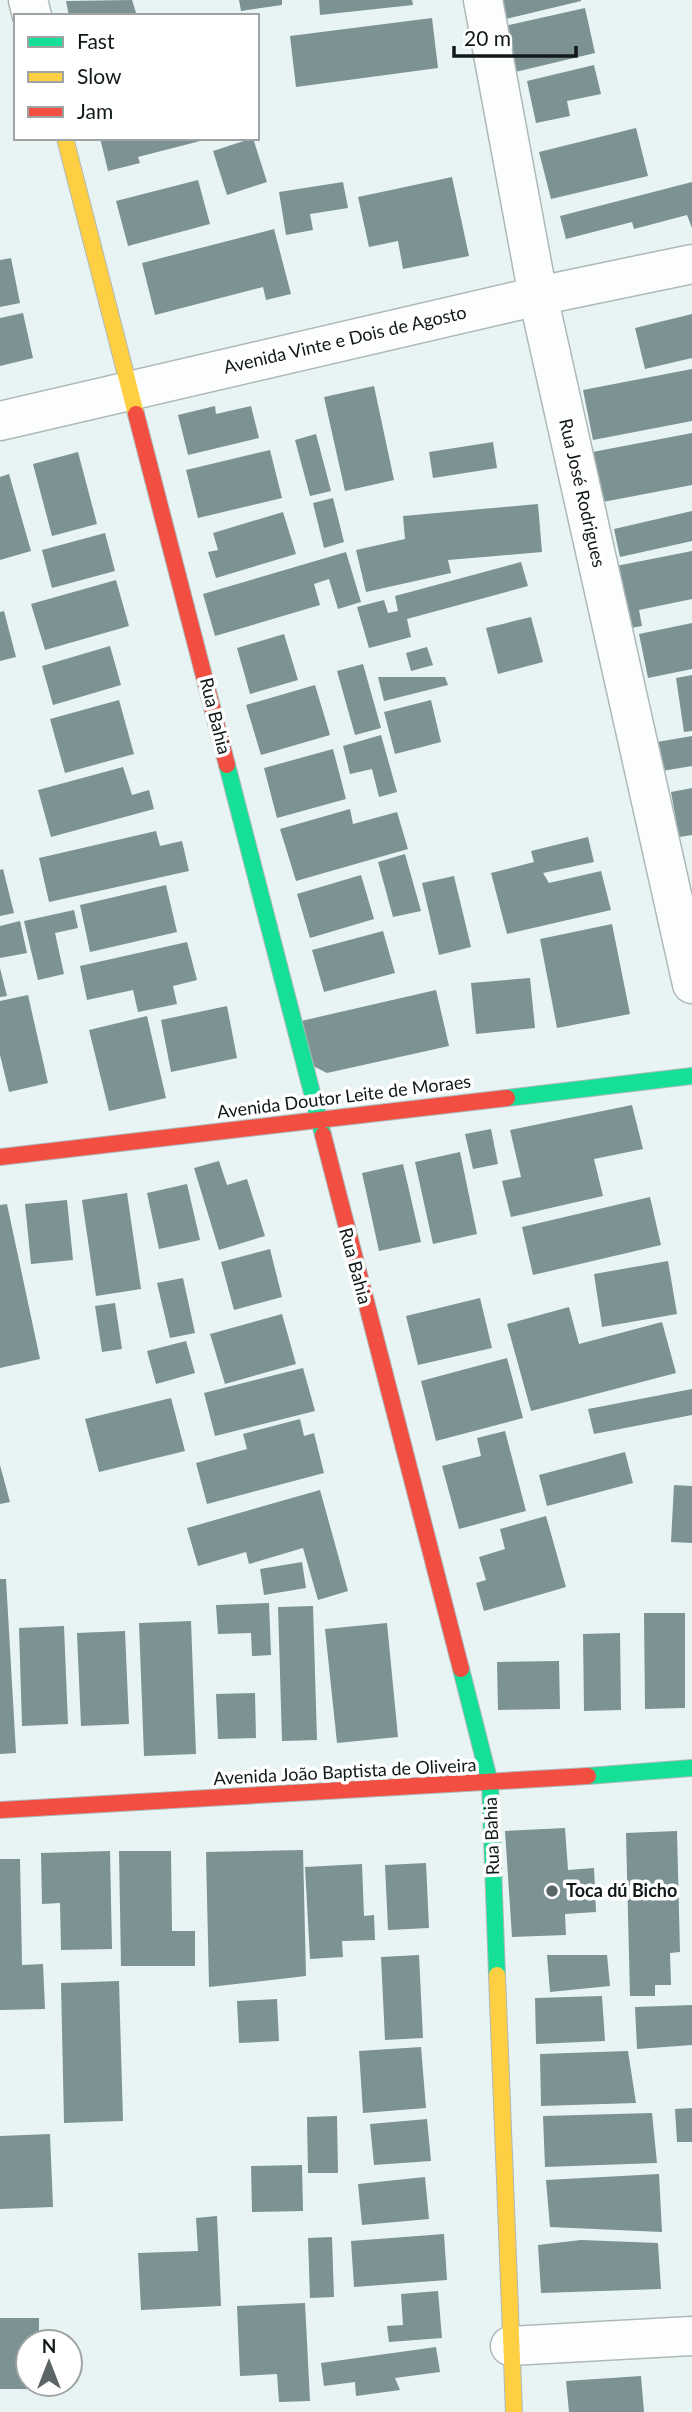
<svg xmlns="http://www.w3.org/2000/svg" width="692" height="2412" viewBox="0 0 692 2412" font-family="Lato,sans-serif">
<rect width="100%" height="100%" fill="#e8f4f4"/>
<path fill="#7c9293" d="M132,0L137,16H69L66,1Z
M239,0H282V5L241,11Z
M319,0H412L413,5L320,15Z
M487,0H581V1L493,22Z
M585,8L595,53L503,75L491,29Z
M432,18L438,68L296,87L290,36Z
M594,65L601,94L567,101L570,116L536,123L527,81Z
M636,128L648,176L551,199L539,152Z
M100,138H208V139L138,157L140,163L108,171Z
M253,138L267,182L227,195L213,151Z
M452,177L469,256L403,269L398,241L369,247L358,197Z
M198,180L210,224L128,246L116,201Z
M343,182L348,208L310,214L313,230L286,235L279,192Z
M692,182V228L687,215L634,229L632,222L566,239L560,216Z
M274,229L291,294L266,300L263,287L155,315L142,263Z
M11,258L20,303L0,307V260Z
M23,313L33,358L0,366V318Z
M692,314V358L645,369L635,328Z
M692,369V421L593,440L583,390Z
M374,386L394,480L345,491L324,397Z
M215,406L216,414L251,406L259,438L188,455L178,415Z
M692,433V485L587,505L577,455Z
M316,434L331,491L310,496L295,440Z
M493,442L497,468L433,478L429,452Z
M270,450L282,498L198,518L186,470Z
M78,452L97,524L52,536L33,464Z
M9,474L31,551L0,560V477Z
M333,498L344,542L324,548L313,503Z
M538,504L542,552L448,560L451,573L366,592L356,550L405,539L403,516Z
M692,511V541L620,557L614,529Z
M283,512L296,554L216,578L208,552L218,550L213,533Z
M105,533L115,571L52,588L42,550Z
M692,551V599L639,610L642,626L614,631L601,569Z
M346,552L361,602L338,609L329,579L314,584L320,605L215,636L203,594Z
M521,562L528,586L407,619L411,637L369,648L357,607L384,600L388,613L398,611L395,596Z
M116,580L129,626L45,650L31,604Z
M4,611L16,657L0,661V612Z
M531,617L543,662L498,674L486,628Z
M692,623V669L648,678L639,634Z
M284,634L298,680L250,694L237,648Z
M110,646L121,685L53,705L42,666Z
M427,647L433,665L411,671L406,653Z
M363,664L381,728L355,735L337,671Z
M692,675V731L684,732L676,678Z
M378,677H445L448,685L384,701Z
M315,685L330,735L261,755L246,705Z
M119,700L134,754L65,773L50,719Z
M431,700L441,742L395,754L384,712Z
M381,735L397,792L379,797L372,769L350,774L343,746Z
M692,736V766L662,771L657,742Z
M333,749L346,799L277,818L264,768Z
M123,767L132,795L149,790L154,809L51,837L38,790Z
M692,788V835L679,837L671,792Z
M350,809L353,824L397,812L408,849L296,881L280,829Z
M156,831L160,846L182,841L189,871L49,902L39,858Z
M588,837L594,862L543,873L549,883L601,871L611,910L507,934L491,873L534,862L531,851Z
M405,854L421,911L393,917L378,862Z
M3,869L14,913L0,916V870Z
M361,875L374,919L310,938L297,894Z
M454,876L471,947L439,955L422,883Z
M166,885L177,932L90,952L80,905Z
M74,910L78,928L55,933L64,974L38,980L24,921Z
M20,921L27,953L0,958V926Z
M612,924L630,1014L557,1028L540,939Z
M383,931L395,973L324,992L312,950Z
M187,942L197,980L173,986L177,1004L138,1012L133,990L87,1000L80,966Z
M0,968L7,996L0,997Z
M530,978L535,1028L476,1034L471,983Z
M436,990L449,1046L327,1073L311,1065L301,1021Z
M28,995L48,1083L9,1092L0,1055V1001Z
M227,1006L237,1058L171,1072L161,1020Z
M147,1016L166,1098L109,1111L89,1030Z
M632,1105L643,1149L594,1159L603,1196L511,1217L502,1181L521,1177L510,1130Z
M491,1129L498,1164L473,1169L465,1134Z
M460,1152L477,1234L433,1244L415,1162Z
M219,1161L227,1185L247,1179L265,1236L219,1250L194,1168Z
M403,1164L421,1242L379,1251L362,1173Z
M187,1184L200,1240L159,1249L147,1193Z
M127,1193L141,1289L96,1296L82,1200Z
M650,1197L661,1245L533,1275L522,1227Z
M67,1200L73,1260L31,1264L25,1204Z
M7,1204L40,1359L0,1368V1205Z
M270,1249L282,1297L234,1310L221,1262Z
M668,1261L677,1314L602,1327L594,1274Z
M183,1278L195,1333L170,1338L157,1283Z
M480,1298L492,1348L418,1365L406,1316Z
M115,1303L122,1349L102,1352L95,1306Z
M569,1307L579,1344L662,1322L676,1373L531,1411L507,1324Z
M282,1314L296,1364L225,1384L210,1334Z
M186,1341L195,1373L156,1384L147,1351Z
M507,1358L523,1418L436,1441L421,1381Z
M303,1368L315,1411L215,1436L204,1393Z
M692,1389V1415L594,1434L588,1409Z
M171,1398L185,1451L99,1472L85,1419Z
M300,1419L304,1436L314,1433L324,1473L207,1504L196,1463L247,1449L243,1434Z
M505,1431L526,1511L459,1529L442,1466L481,1456L477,1438Z
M625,1452L633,1483L547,1506L539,1475Z
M0,1465L10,1502L0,1504Z
M674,1485L692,1486V1543L671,1542Z
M320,1490L348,1591L318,1600L303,1548L249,1564L246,1552L198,1566L187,1528Z
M546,1516L566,1587L484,1611L476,1583L486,1580L479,1557L505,1549L500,1529Z
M302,1562L306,1588L264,1595L260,1569Z
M0,1579H6L16,1753L0,1754Z
M269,1603L271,1655L252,1656L251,1633L218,1634L216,1605Z
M313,1606L317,1740L282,1741L278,1607Z
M644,1613H685V1708L645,1709Z
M191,1621L196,1754L144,1756L139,1623Z
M387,1623L398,1737L337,1743L325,1629Z
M64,1626L68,1724L22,1726L19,1628Z
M125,1631L129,1724L81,1726L77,1633Z
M620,1633L621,1710L584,1711L583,1634Z
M559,1661L560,1709L498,1710L497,1662Z
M255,1693L256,1738L218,1739L216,1694Z
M565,1828L568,1870L594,1868L596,1912L565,1914L566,1935L512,1937L505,1831Z
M677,1831L680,1952L670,1953L671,1985H655V1996H630L626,1833Z
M303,1850L306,1976L209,1987L206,1852Z
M110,1851L112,1949L61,1950L60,1903L42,1904L41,1853Z
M119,1851H171L172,1931H195V1966H121Z
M0,1859H20L22,1965L43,1964L45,2009L0,2010Z
M426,1863L429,1928L388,1930L385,1865Z
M362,1864L364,1916L374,1915L375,1940L342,1941L343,1957L310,1959L305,1867Z
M419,1955L423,2038L385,2040L381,1957Z
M547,1955H607L610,1986L550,1992Z
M119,1981L123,2121L64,2123L61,1983Z
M602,1996L605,2041L536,2044L535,1998Z
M277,1999L279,2041L239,2043L237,2001Z
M692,2005V2045L637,2049L635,2007Z
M421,2047L426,2108L363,2113L359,2051Z
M628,2051L636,2103L541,2106L540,2054Z
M692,2108V2142H677L675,2109Z
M652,2113L657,2163L545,2167L543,2116Z
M337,2116L338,2173H308L307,2117Z
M427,2119L431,2161L374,2165L370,2124Z
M50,2134L53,2207L0,2209V2136Z
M302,2165L303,2211L252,2212L251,2166Z
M659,2174L662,2232L550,2227L546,2180Z
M425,2177L429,2219L362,2225L358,2184Z
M217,2216L221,2306L141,2310L138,2253L198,2251L196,2218Z
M444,2234L447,2280L354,2287L351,2241Z
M332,2237L334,2297L310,2298L308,2238Z
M581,2240L658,2243L661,2289L541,2293L538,2245Z
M438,2291L442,2338L389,2342L387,2326L403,2325L401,2294Z
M305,2303L310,2401L279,2402L277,2374L240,2376L237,2306Z
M0,2318H39V2342H28V2384H57V2389H0Z
M436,2347L440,2372L395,2378L400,2390L356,2396L355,2382L324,2386L321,2363Z
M641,2376L644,2412H569L566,2381Z"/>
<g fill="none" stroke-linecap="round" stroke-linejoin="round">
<g stroke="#afb8b9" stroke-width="41">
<path id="street" d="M28,0L32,16
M483,0L538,296L692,984
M0,421L538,296L692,264
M510,2346L692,2336"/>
</g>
<g stroke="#afb8b9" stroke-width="18">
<path id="fast" d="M227,765L323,1135
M507,1098L692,1076
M461,1669L490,1783L497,1975
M588,1776L692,1768"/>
</g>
<g stroke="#afb8b9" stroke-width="18">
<path id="slow" d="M65,138L136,414
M497,1975L514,2412"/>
</g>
<g stroke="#afb8b9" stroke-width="18">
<path id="jam" d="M136,414L227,765
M323,1135L461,1669
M0,1157L507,1098
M0,1810L588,1776"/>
</g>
<use href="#street" stroke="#fcfdfd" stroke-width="38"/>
<use href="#fast" stroke="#16e098" stroke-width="16"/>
<use href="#slow" stroke="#ffcf43" stroke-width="16"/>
<use href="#jam" stroke="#f24e42" stroke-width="16"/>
</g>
<circle fill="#5c6566" stroke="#fff" stroke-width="2.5" cx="552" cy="1891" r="7"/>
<g text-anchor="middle" stroke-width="7" stroke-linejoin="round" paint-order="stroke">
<g font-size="18" fill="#101819" stroke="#fff">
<text transform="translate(345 340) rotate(-13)" y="6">Avenida Vinte e Dois de Agosto</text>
<text transform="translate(582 493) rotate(77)" y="6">Rua José Rodrigues</text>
<text transform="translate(215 716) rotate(76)" y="6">Rua Bahia</text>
<text transform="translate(344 1097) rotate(-7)" y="6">Avenida Doutor Leite de Moraes</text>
<text transform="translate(355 1266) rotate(75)" y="6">Rua Bahia</text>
<text transform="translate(345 1772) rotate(-3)" y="6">Avenida João Baptista de Oliveira</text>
<text transform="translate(492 1836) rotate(-92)" y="6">Rua Bahia</text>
</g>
<g font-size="18" font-weight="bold" fill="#101819" stroke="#fff" text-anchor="start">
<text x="566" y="1897">Toca dú Bicho</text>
</g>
</g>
<rect x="14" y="14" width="245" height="126" fill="#ffffff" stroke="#9fa3a3" stroke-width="2"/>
<rect x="28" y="37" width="35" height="10" fill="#16e098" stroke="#9fa3a3" stroke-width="2"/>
<text x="77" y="49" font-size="21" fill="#101819">Fast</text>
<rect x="28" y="72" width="35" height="10" fill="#ffcf43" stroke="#9fa3a3" stroke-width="2"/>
<text x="77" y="84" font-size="21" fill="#101819">Slow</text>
<rect x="28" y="107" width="35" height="10" fill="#f24e42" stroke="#9fa3a3" stroke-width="2"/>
<text x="77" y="119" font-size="21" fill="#101819">Jam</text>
<g transform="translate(49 2363)"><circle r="33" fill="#ffffff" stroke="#9fa3a3" stroke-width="2"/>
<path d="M0-5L12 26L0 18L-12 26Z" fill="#5c6566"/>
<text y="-10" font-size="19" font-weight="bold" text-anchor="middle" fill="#101819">N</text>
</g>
<path d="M454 46v10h122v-10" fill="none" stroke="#101819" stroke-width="3.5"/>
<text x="464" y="46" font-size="21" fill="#101819" stroke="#ffffff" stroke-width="5" paint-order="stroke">20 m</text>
</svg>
